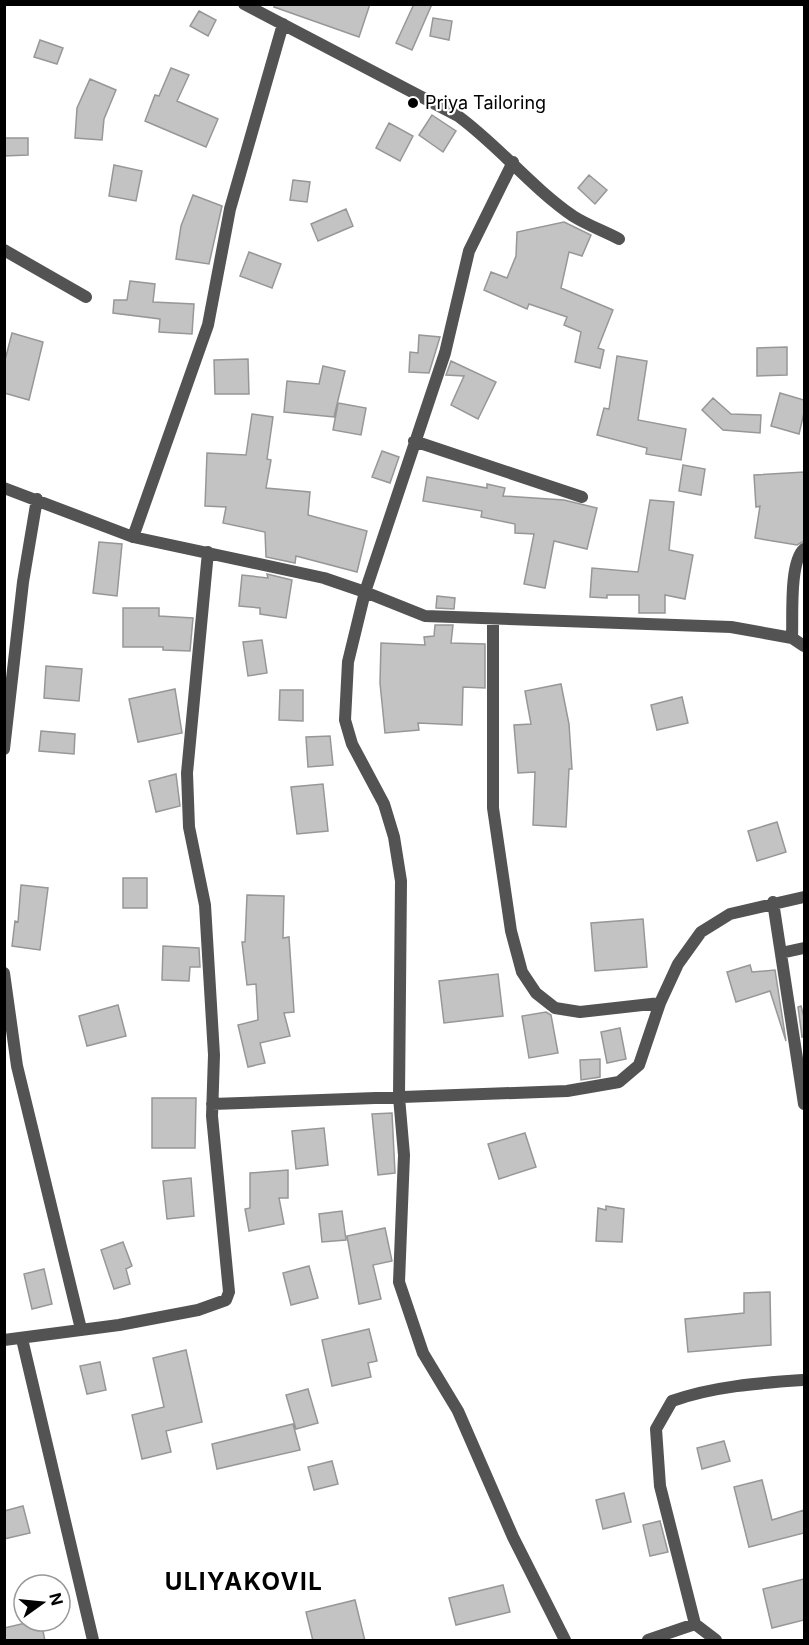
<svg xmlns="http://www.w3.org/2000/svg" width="809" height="1645" viewBox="0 0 809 1645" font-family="Inter,sans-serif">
<rect width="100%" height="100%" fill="#fff"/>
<path fill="#c3c3c3" stroke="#979797" stroke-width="1.5" d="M275,4H370L359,37L274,7Z
M414,4H432L412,50L396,43Z
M199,11L216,20L208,36L190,26Z
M433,18L452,21L449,40L430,36Z
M40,40L63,48L57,64L34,57Z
M171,68L189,75L177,101L218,119L206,147L145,121L155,95L159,96Z
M90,79L116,90L104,119L102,140L75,138L77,108Z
M432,115L456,131L443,152L419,135Z
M389,123L413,136L400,161L376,148Z
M4,138H28V155L4,156Z
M114,165L142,171L136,201L109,196Z
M589,175L607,190L595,204L578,188Z
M293,180L310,182L307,202L290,200Z
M193,195L222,206L209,264L176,259L181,226Z
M346,209L353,226L318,241L311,224Z
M564,222L591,235L582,256L569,252L561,288L613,310L598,348L604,350L600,368L575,362L581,332L564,325L567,317L529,304L527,309L484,290L491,272L507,278L516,256L517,232Z
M249,252L281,264L272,288L240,276Z
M130,281L155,284L153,302L194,304L192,334L159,332L160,319L113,313L114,300H127Z
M12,333L43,342L29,400L4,393V364Z
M419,335L440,337L429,373L409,372L410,352L418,353Z
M787,347V375L757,376V348Z
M617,356L647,361L638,420L686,429L681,460L646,454L647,448L597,435L604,408L609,409Z
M248,359L249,394H215L214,360Z
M451,361L496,382L478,419L451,405L464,376L446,375Z
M323,366L345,371L334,417L284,412L287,381L319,384Z
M780,393L804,400V413L799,434L771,426Z
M713,398L731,414L761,415L760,433L723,430L702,410Z
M338,403L366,408L361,435L333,430Z
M252,414L273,417L267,459L271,460L266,488L310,492L308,515L367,531L357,572L296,556L295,563L266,557L265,532L223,523L226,507L205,506L207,453L246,455Z
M382,451L399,457L390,483L372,477Z
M683,465L705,469L701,495L679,491Z
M804,472V541L797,545L755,538L760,506L756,507L754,475Z
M427,477L487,488V484L505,488L503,496L564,500L597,508L587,549L554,541L545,588L524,584L534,534L515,533V524L481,517L482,511L423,501Z
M650,500L674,502L669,550L693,555L685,599L665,595V613H639V595H607V598L590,597L592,568L638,572Z
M99,542L122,544L117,596L93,593Z
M267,574L292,580L286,618L260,614V608L239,606L242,575L268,578Z
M437,596L455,598L454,609L436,608Z
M123,608H159V616L193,618L190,651L163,650V647H123Z
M435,625H453L451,643L485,644V688L463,687L462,725L418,723L419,730L385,733L380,683L381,643L425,645L424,637L434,636Z
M262,640L267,673L248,676L243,642Z
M46,666L82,669L79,701L44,698Z
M561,684L569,724L572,769H569L566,827L533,825L535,772L518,773L514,725L531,724L525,691Z
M175,689L182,733L138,742L129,699Z
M280,690H303V721L279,720Z
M682,697L688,723L657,730L651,705Z
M41,731L75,734L74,754L39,751Z
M330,736L333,765L308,767L306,737Z
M176,774L180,806L156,812L149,781Z
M323,784L328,831L297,834L291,787Z
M777,822L786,852L757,861L748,831Z
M123,878H147V908H123Z
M21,885L48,888L40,950L12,946L15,921L18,922Z
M247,895L284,896L283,938L289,937L294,1012L284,1013L290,1036L260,1043L265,1063L248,1067L238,1025L258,1020L256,984L247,985L242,942H245Z
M643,919L647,967L595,971L591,923Z
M163,946L199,948L200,967H190L189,981L162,980Z
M750,965L752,972L775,970L786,1041L770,991L736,1002L727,972Z
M498,974L503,1016L444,1023L439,981Z
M118,1005L126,1036L87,1046L79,1016Z
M801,1006L804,1017V1036L802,1037L798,1007Z
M546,1012L551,1015L558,1053L529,1058L522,1016Z
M620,1028L626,1059L607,1063L601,1032Z
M600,1059V1077L581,1080L580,1060Z
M152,1098H196L195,1148H152Z
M392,1113L395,1173L378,1175L372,1114Z
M324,1128L328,1165L296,1169L292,1131Z
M525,1133L536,1167L499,1179L488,1144Z
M288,1170V1198H279L284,1224L249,1231L245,1209L250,1208V1173Z
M191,1178L194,1216L167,1219L163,1181Z
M606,1206L624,1209L622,1242L596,1241L598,1208L606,1210Z
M342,1211L346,1240L322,1242L319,1214Z
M385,1228L392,1261L373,1265L381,1299L359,1304L347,1236Z
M123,1242L132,1266L126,1269L130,1284L114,1289L101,1250Z
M309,1266L318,1298L291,1305L283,1273Z
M44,1269L52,1304L32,1309L24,1274Z
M770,1292L771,1345L688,1352L685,1319L744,1313V1293Z
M369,1329L377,1361L368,1363L371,1377L332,1386L322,1340Z
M186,1350L202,1422L166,1431L171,1452L142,1459L132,1415L164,1407L153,1358Z
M100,1362L106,1390L87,1394L80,1366Z
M308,1389L318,1423L296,1429L286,1395Z
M293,1424L300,1450L217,1469L212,1444Z
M724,1441L730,1461L702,1469L697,1448Z
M332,1461L338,1484L314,1490L308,1467Z
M762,1480L772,1520L804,1510V1533L749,1547L734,1487Z
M624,1493L631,1522L603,1529L596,1500Z
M23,1506L30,1533L4,1539V1511Z
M660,1521L668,1552L650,1556L643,1525Z
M804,1579V1620L772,1628L763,1589Z
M503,1585L510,1612L456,1625L449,1598Z
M355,1600L365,1641H313L306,1612Z
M34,1621H41L45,1641H4V1628Z"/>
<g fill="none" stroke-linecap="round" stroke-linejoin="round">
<path stroke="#535353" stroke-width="12" d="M244,4L458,116C499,146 531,187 573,216C587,225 604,231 619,239
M513,162L469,251L445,353L365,592L348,662L345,720L352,744L384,804L394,837L401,881L399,1097L404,1155L399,1282L423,1353L458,1411L513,1537L565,1640
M4,250L86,297
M414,441L582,497
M4,488L133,537L324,578L365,592L425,616L731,627L792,638L804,646
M133,537L208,325L230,209L283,24
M493,619V808L511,931L522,972L536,993L555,1008L580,1012L660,1003
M792,638C793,618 789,562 804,549
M4,749L23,582L37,499
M773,902L804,1104
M781,953L804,948
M4,973L17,1066L81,1329
M212,1104L567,1091L619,1082L639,1065L660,1003L678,964L701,932L730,914L804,897
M22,1339L93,1640
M4,1340L119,1325L198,1310L226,1300L229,1292L212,1116L214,1055L205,905L189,827L187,773L208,552
M648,1640L695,1624
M716,1640L695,1624L660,1486L656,1429L672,1401C714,1386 760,1383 804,1380"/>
</g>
<circle fill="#000" stroke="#fff" stroke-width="2" cx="413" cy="103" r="6"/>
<g text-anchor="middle" stroke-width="4.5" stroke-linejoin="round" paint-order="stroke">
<g font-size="18" fill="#000" stroke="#fff" text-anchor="start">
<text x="425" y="109">Priya Tailoring</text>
</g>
<g font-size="24" font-weight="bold" letter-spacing="1.5" fill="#000" stroke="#fff">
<text x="244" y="1590">ULIYAKOVIL</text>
</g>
</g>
<rect width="809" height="1645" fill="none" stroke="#000000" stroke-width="12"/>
<g transform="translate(42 1603) rotate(75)"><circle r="28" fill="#ffffff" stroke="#999999" stroke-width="1.5"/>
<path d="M0-4.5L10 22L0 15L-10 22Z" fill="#000000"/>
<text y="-9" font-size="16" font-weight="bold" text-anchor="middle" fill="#000000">N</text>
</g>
</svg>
